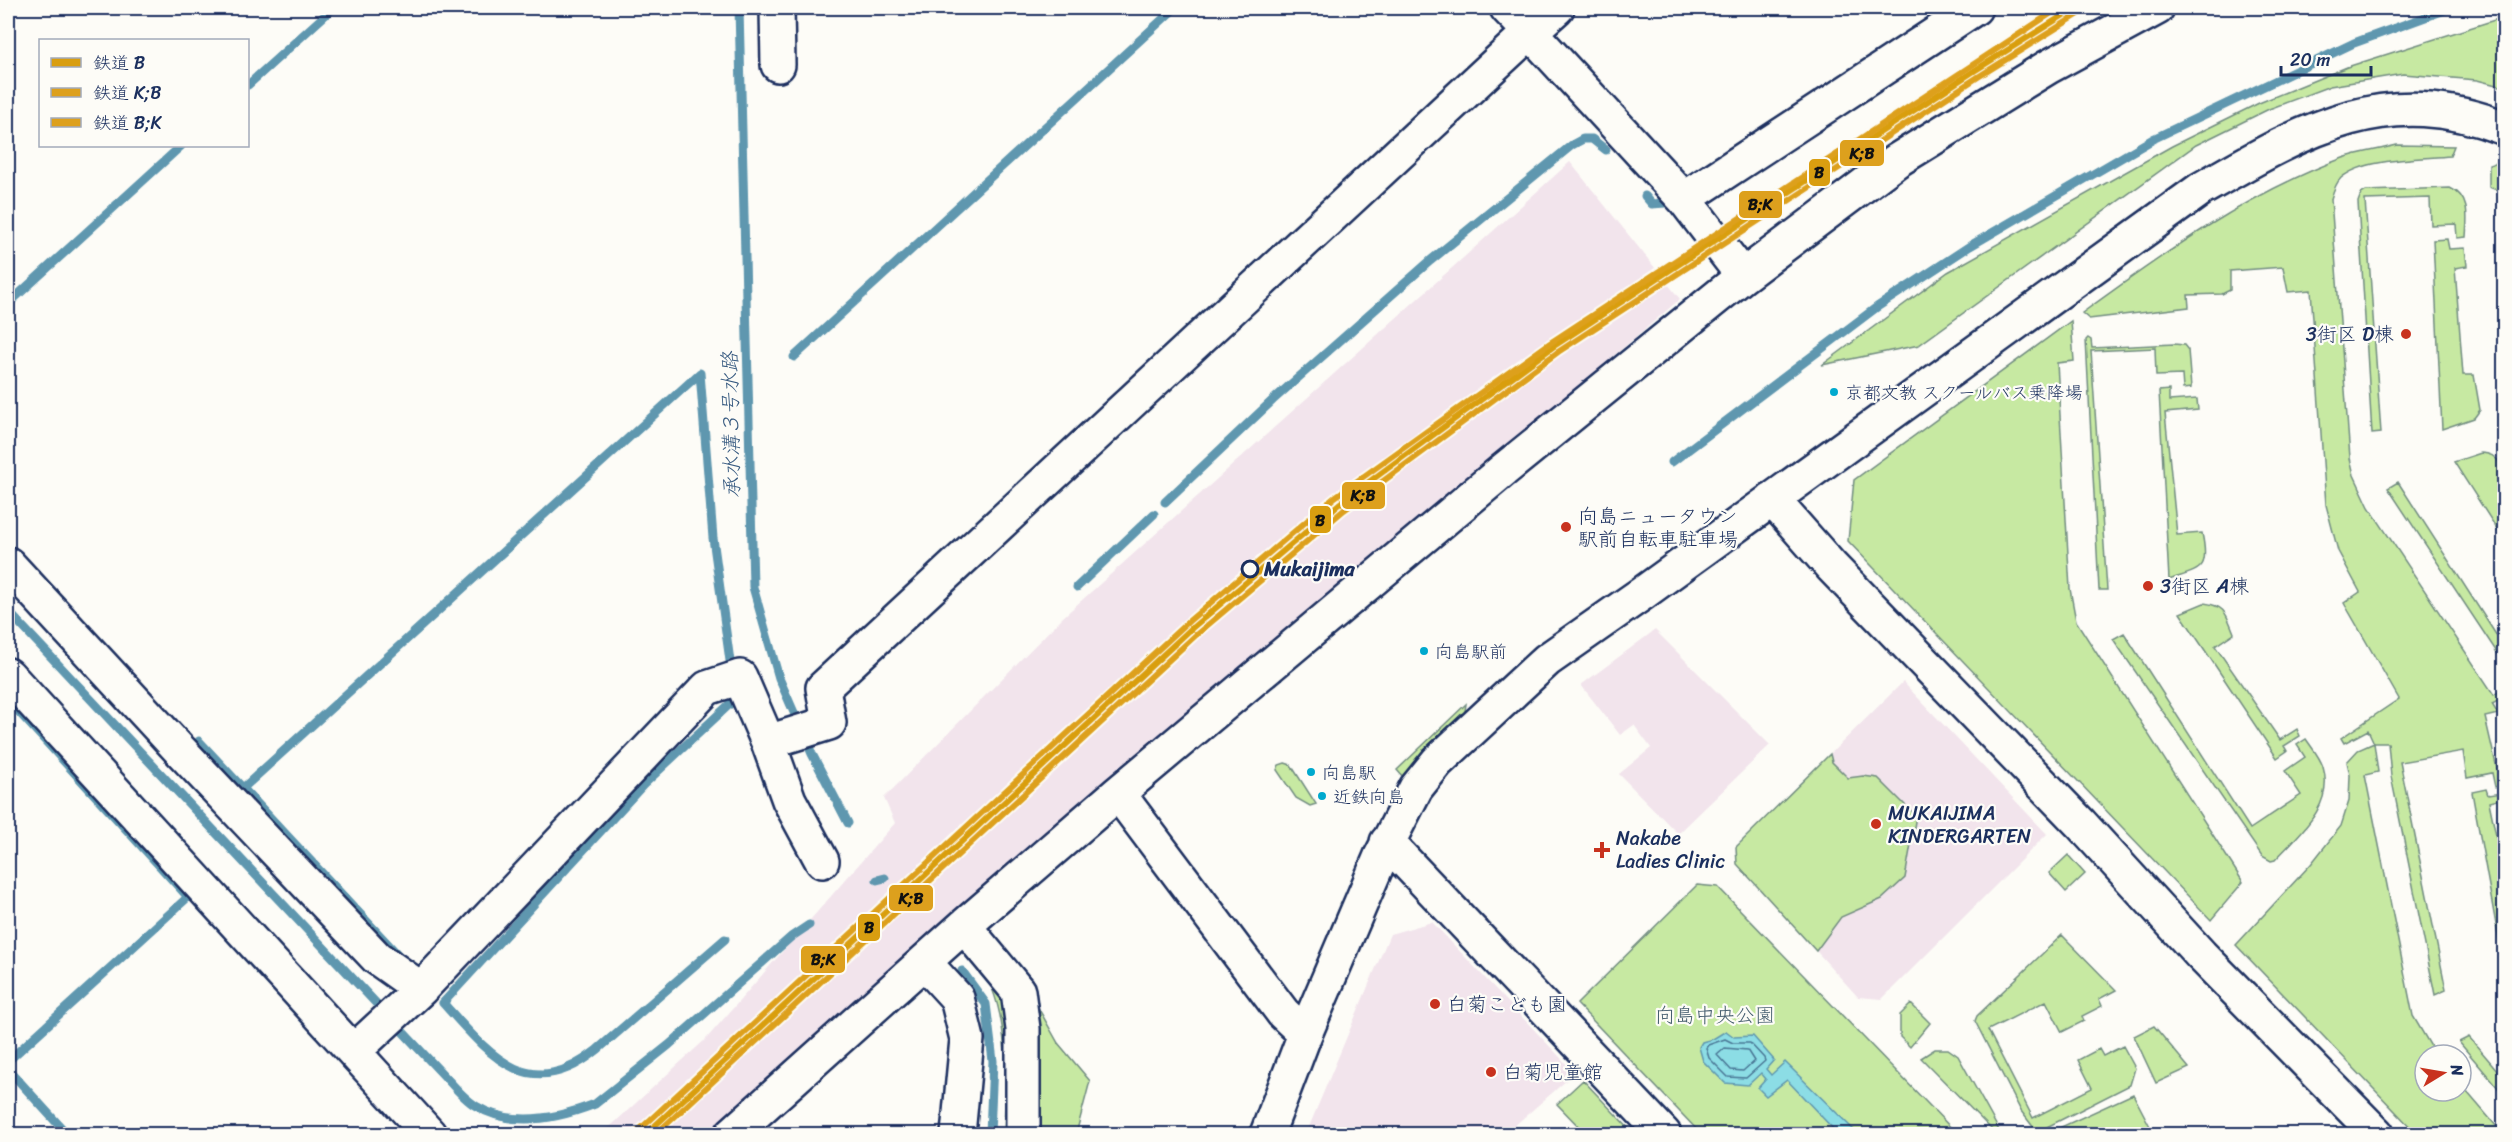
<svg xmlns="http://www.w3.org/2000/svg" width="2512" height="1142" viewBox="0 0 2512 1142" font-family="Sriracha,'Klee One',sans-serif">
<rect width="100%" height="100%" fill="#fdfcf7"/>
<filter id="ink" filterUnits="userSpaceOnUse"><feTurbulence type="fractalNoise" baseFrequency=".0167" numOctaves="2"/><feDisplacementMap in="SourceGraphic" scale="12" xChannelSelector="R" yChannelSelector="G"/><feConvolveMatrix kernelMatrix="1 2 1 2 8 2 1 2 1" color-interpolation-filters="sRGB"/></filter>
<g filter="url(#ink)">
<path fill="#f2e4ec" d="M1570,162L1680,299L707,1134H602L707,1038L895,823L884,798L1062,618Z
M1655,630L1770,745L1678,834L1619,774L1651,748L1634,725L1620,735L1581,685Z
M1903,682L2047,834L1882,999L1858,997L1737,864L1736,847Z
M1432,922L1575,1073L1505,1134H1306L1390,934Z"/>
<path fill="#c7e9a2" stroke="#718c80" stroke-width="1.5" d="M2504,17V87L2477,80L2403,74L2330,86L2269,109L2196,145L1919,345L1822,365L1948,272L2172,146L2259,103L2347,67Z
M2397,145L2454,146L2450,156C2420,159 2364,158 2341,178C2335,184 2333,192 2331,199L2350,458L2354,475L2369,507L2494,695L2504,688V698L2492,704L2498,714L2485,717L2501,786L2495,787L2492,773L2467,778L2463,751L2400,762L2446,990L2435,995L2391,776L2388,743H2374L2378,772L2365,775L2413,1016L2436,1055H2425V1091H2461V1085L2503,1134H2417L2236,945L2311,864L2341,826L2349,801L2350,775L2347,762L2358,750L2374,743L2368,730L2344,743L2341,738L2399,699L2344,603L2360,592L2338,551L2326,505L2311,290L2288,292L2283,267L2230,271V290L2222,294L2188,295L2189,307L2089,319L2082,313C2163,254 2248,193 2343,158C2360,152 2379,150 2397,145Z
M2498,162L2504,165V193L2489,187V165Z
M2450,188C2471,197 2467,219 2466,237L2457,238L2456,224L2431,225L2430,198L2365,200L2381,433L2372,434L2358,202L2361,194L2366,191Z
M2447,239L2449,249L2465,248L2467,266L2455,268L2463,375H2474L2480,410L2474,418L2442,429L2433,240Z
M2071,321L2074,361L2057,363L2070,589L2076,621L2243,882L2211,920L1848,541L1854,480Z
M2088,338L2091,340L2092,348L2174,344L2184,345L2188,350L2191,388L2183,389L2182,375L2156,376L2155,348L2091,351L2107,590H2099L2086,340Z
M2169,390V401L2197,399L2198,410L2165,413L2177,535L2202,533C2210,571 2201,569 2169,580L2159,391Z
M2481,453C2500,453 2505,471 2504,486L2499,490L2504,499V540L2454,462Z
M2398,482L2504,647V663L2388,488Z
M2204,603C2226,606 2226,614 2234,633L2215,646L2280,740L2297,729L2300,736L2284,746L2287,751L2277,758L2180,613Z
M2124,633L2250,829L2301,795L2285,771L2305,757L2297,745L2306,739C2312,748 2320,757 2323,767C2335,806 2298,835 2275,860L2271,861L2262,856L2113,639Z
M1466,704L1464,718L1410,785L1397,770Z
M1830,754L1832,762L1848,778L1863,776L1878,778L1916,816L1905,878L1882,899L1841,917L1816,951L1737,864L1736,847Z
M1285,763L1291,765L1316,804L1310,806L1296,798L1277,770L1279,765Z
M2486,789L2488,795L2501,793V799L2489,802L2504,874V969L2472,792Z
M2068,855L2085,874L2066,892L2049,873Z
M1697,885L1718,887L1957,1134H1701L1577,1004Z
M2062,935L2116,990L2099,999L2102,1006L2082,1016L2084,1021L2062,1032L2046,1001L1988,1030L2033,1118L2092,1088L2078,1060L2099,1049L2103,1056L2123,1046L2135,1068L2130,1085L2037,1132L2021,1111L1975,1021L1977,1016Z
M1013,963L1058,1043L1090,1081L1076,1134H1004C1005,1085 1010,1035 992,988Z
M1911,1004L1930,1023L1910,1047L1900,1037V1015Z
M2154,1026L2189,1068L2156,1083L2134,1036Z
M2469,1037L2504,1078V1095L2459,1042Z
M1935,1049H1948L1958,1056L2001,1134H1996L1921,1058Z
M1583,1080L1634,1134H1586L1557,1104Z
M2133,1094L2154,1134H2063L2059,1128Z"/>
<path fill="#8cdde5" stroke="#5f97af" stroke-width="1.5" d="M1726,1031L1734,1037L1753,1036L1774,1060L1766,1069L1771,1075L1785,1062L1858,1134H1838L1787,1080L1766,1096L1758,1088L1766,1079L1761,1073L1748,1085L1725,1083L1703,1061L1699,1047L1702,1042L1713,1039Z"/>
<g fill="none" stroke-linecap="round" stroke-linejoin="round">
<path stroke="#487594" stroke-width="1.5" d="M1725,1039L1733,1043H1750L1764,1058L1765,1061L1746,1078L1728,1077L1709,1058L1706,1048L1708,1045Z
M1725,1048L1747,1050L1754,1061L1743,1071L1731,1070L1717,1055Z"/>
<path stroke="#5f97af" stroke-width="9" d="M739,8L753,587L779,678L812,754L848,823
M248,85L333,8
M1645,196L1652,204L1665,203
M8,304L181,146
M794,357L1175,8
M1672,462L1877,307L1970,246L2155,138L2354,43L2450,8
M1165,502L1273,400L1430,261L1572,145L1583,139H1592L1606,150
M1077,587L1154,514
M8,611L449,1081C457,1090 466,1100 476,1106C512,1128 559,1118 595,1104L669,1045L791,937L809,925
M8,700L188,897L8,1061
M199,741L401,958
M243,788L700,373L713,538L730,661
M877,880L885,878
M725,939L597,1050C528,1106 488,1053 443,1003L643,785L732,702
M962,971L986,1004L993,1061L990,1134
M8,1069L67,1134"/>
<g stroke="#1b2f5e" stroke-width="38">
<path id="minor" d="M777,8L778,65
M1507,8L1530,32L1557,8
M1684,199L1975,8
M1772,499L1831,566L2081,824L2201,955L2377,1134
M8,564L178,748L377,958L421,989
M8,675L429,1134
M768,742L829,723L823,688L1530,32L1684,199L1743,276
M1118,793L1283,1013L1305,1034
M1387,842L1664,1134
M964,926L1018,991L1023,1029V1134
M924,962L957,998L967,1039L958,1134
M354,1051L421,989L707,688L740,677L768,742L789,800L822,861
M732,1134L964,926L1118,793L1501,472L1743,276L1896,161L2048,67L2157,8
M1267,1134L1305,1034L1381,856L1416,788L1437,762L1547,660L1643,593L2201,189C2304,130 2385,81 2504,128"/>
</g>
<use href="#minor" stroke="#fdfcf7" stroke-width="33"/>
<g stroke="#fdfcf7" stroke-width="10">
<path id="rail-1" d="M646,1134L1192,628L1339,504L1554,346L1974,71L2075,8"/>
</g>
<g stroke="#fdfcf7" stroke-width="10">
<path id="rail-2" d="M656,1134L1197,634L1344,510L1558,352L1978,77L2079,14"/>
</g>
<g stroke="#fdfcf7" stroke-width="10">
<path id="rail-3" d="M635,1134L1189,621L1335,497L1550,343L2050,14"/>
</g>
<use href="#rail-1" stroke="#d99e10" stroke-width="6"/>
<use href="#rail-2" stroke="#dda01d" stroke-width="6"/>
<use href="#rail-3" stroke="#dda01d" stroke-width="6"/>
</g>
</g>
<g fill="#c8321e" stroke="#fdfcf7" stroke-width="2">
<circle cx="2406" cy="334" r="6"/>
<circle cx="1566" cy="527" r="6"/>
<circle cx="2148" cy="586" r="6"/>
<circle cx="1876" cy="824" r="6"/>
<path d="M1599 841h6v6h6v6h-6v6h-6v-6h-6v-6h6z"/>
<circle cx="1435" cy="1004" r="6"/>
<circle cx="1491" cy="1072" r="6"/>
</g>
<g fill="#00a9ce" stroke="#fdfcf7" stroke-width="2">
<circle cx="1834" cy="392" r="5"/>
<circle cx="1424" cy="651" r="5"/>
<circle cx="1311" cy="772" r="5"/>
<circle cx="1322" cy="796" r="5"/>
</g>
<circle fill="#fdfcf7" stroke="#1b2f5e" stroke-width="3" cx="1250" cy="569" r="8"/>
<g text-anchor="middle" stroke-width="4.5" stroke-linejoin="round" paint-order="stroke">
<g font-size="18" fill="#1b2f5e" stroke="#fdfcf7" text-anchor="start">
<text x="1845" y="399">京都文教 スクールバス乗降場</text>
<text x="1435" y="658">向島駅前</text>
<text x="1322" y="779">向島駅</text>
<text x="1333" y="803">近鉄向島</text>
</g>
<g font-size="20" fill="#1b2f5e" stroke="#fdfcf7" text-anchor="start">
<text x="2394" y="341" text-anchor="end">3街区 D棟</text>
<text x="1578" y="523">向島ニュータウン<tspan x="1578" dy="23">駅前自転車駐車場</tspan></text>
<text x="2160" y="593">3街区 A棟</text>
<text x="1888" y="820">MUKAIJIMA<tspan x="1888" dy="23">KINDERGARTEN</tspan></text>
<text x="1616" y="845">Nakabe<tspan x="1616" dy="23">Ladies Clinic</tspan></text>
<text x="1447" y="1011">白菊こども園</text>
<text x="1503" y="1079">白菊児童館</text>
</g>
<g font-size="20" font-weight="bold" fill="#1b2f5e" stroke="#fdfcf7" text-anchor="start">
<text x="1264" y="576">Mukaijima</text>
</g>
<g font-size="20" fill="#465e6f" stroke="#fdfcf7">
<text x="1715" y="1022">向島中央公園</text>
</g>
<g font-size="21" font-style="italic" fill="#375a80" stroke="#fdfcf7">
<text transform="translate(731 425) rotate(-91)" y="7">承水溝３号水路</text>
</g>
</g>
<g stroke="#fdfcf7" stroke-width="2">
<rect x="1839" y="139" width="46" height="28" rx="6" fill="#dda01d"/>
<rect x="1808" y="158" width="23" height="29" rx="6" fill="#d99e10"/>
<rect x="1738" y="190" width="45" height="29" rx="6" fill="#dda01d"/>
<rect x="1341" y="481" width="45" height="29" rx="6" fill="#dda01d"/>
<rect x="1309" y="505" width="23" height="29" rx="6" fill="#d99e10"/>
<rect x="888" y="884" width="46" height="28" rx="6" fill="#dda01d"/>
<rect x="857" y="913" width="24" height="29" rx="6" fill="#d99e10"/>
<rect x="800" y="945" width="46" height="29" rx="6" fill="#dda01d"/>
</g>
<g font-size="16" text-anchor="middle" font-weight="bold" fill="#111">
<text x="1862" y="159">K;B</text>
<text x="1819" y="178">B</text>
<text x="1760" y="210">B;K</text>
<text x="1363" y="501">K;B</text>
<text x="1320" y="526">B</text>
<text x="911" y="904">K;B</text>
<text x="869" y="933">B</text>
<text x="823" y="965">B;K</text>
</g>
<rect width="2512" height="1142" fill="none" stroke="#fdfcf7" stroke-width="30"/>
<rect x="15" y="15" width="2482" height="1112" fill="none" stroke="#1b2f5e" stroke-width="2" filter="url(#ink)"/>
<rect x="39" y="39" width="210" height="108" fill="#fdfcf7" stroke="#a3aaba" stroke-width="1.5"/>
<rect x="51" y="58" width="30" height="9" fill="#d99e10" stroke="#a3aaba" stroke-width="1.5"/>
<text x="93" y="69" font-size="18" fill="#1b2f5e">鉄道 B</text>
<rect x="51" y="88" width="30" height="9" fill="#dda01d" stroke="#a3aaba" stroke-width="1.5"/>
<text x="93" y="99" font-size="18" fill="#1b2f5e">鉄道 K;B</text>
<rect x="51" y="118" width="30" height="9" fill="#dda01d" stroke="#a3aaba" stroke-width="1.5"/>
<text x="93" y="129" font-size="18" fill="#1b2f5e">鉄道 B;K</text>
<g transform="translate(2443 1073) rotate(79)"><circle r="28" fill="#fdfcf7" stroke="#a3aaba" stroke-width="1.5"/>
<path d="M0-4.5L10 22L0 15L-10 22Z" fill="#c8321e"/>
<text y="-9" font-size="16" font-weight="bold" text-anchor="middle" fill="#1b2f5e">N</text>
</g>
<path d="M2281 66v9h90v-9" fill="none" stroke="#1b2f5e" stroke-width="3"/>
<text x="2290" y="66" font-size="18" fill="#1b2f5e" stroke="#fdfcf7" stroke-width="4.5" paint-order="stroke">20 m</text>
</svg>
